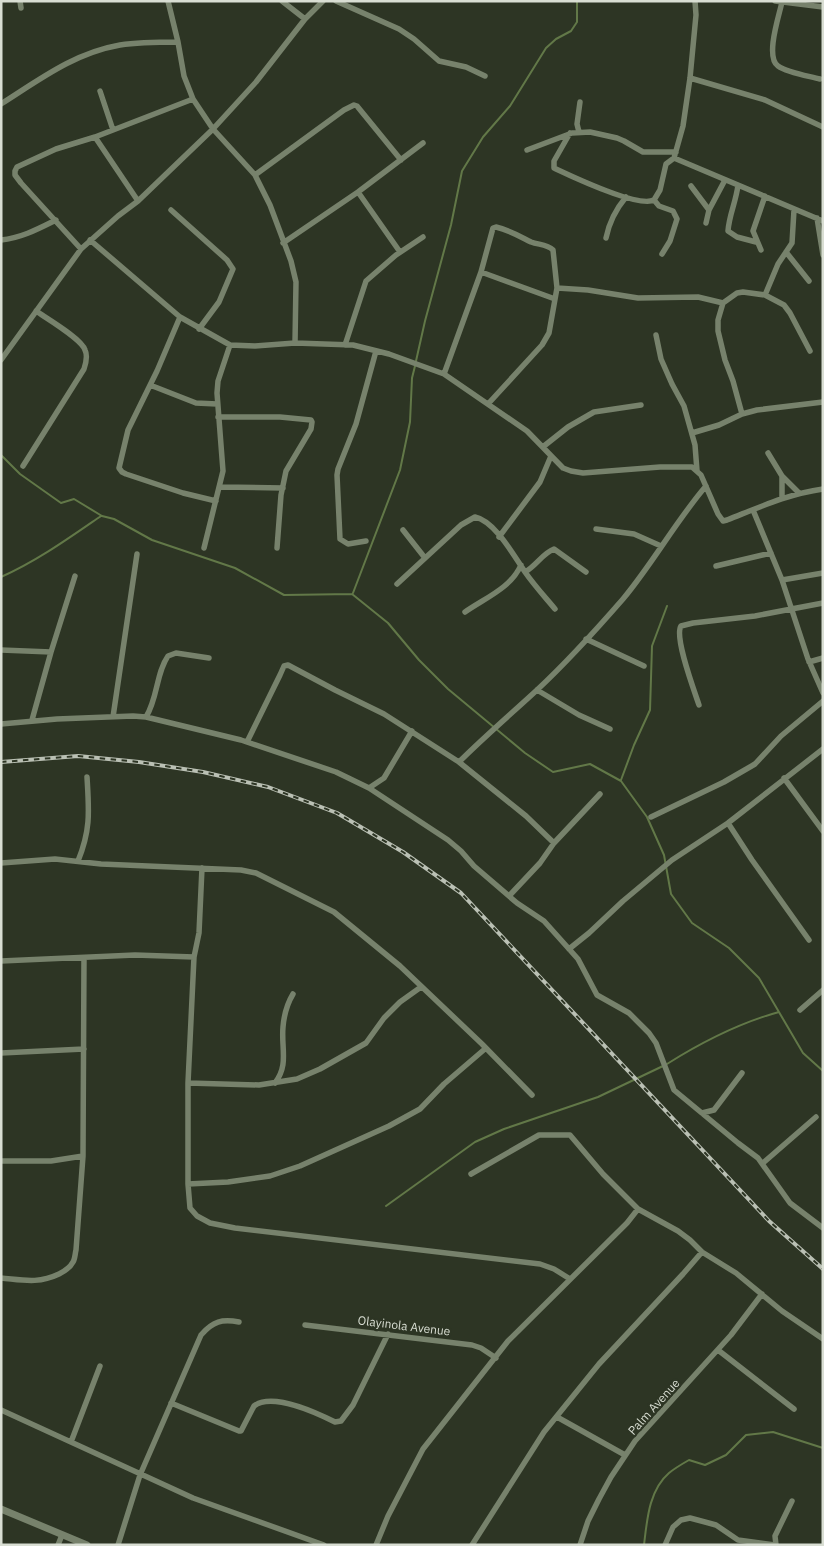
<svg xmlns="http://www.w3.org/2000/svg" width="824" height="1546" viewBox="0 0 824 1546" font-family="'IBM Plex Sans',sans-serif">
<rect width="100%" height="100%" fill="#2d3524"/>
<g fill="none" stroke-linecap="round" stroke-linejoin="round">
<path stroke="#627848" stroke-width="2" d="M416,361L425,321L451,225L462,171L483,137L510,106L546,48L556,39L571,31L577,22V1
M1,455L20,474L61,503L74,499L102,516L114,519L152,540L235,568L284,595L352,594L388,623L419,660L448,689L525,753L553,772L590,764L621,781L647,817L664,855L671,894L692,923L729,948L759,978L803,1053L823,1071
M1,577C37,561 69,538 101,516
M353,593L400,470L410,422L412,378L415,366
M621,780L634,745L650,710L652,646L667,606
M667,1064C702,1042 739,1023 779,1012
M386,1206L475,1142L504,1129L598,1097L663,1066
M644,1545C647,1520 649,1490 669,1473C675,1468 682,1464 689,1460L705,1465L726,1455L746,1435L773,1432L823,1448"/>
<path stroke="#77826c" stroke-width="5.5" d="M20,1L21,8
M168,1L178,42L184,76L193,99L213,129L255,175L270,205L291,261L296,282L295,343
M282,1L305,19
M336,1L399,29L414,39L439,61L466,67L485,76
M775,1L823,7
M782,2C779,16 765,57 778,66C788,73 809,76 820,79
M690,78L765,100L823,127
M100,91L113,130
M1,104C39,80 74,53 120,45C139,42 159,42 178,42
M579,132L577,124L580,102
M570,133L554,161V168C571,176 638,208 654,200L660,190L666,164L674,158L683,126L690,78L696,15L695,1
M527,150L572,133L590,132L617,138L624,141L643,152H676
M674,158L823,221
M255,175L344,110L354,105L357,106L401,160
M738,185C736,202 729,215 728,231L737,237L756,242
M691,186L709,210
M358,192L400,252
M654,200L659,206L673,211L677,219L670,241L662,254
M138,201L95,137L193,99
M171,210L227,260L233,269L219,302L199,329
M817,218L823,255
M706,223L709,210L725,180
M606,238C609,223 616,209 626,197
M1,240C21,238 38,229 56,220
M90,240L180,317L230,345L255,346L295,343L353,345L389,354L444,374L527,431L563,468L571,471L583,473L660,467H692L701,475L718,514L723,521L727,520C760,507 788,494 823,489
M283,243L358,192L423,143
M81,249L21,183L15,175V171L17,167L56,149L95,137
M761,250L753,231L765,196
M786,252L809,281
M481,272L555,299
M557,288L588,290L638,298L698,297L723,303
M765,295L778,264L792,243L794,210
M180,317L157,371L128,430L119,468L122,472L126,474L183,493L216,501
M656,335L661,359L672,384L684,406L695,445L697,471
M345,345L366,281L396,255L423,237
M1,360L81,249L118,216L138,201L213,129L256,82L305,19L323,1
M444,374L481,272L493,228L496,227C509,230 519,236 531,242C539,245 547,244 553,250L557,288L549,333L542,345L488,404
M150,385L196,403L217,404
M742,414L733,381L725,360L718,331V320L723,303L737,293L743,292L765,295L784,305L790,313L810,351
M218,417H280L311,420L312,422L311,429L286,471L281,495L277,548
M692,433L719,425L742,414L757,410L823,402
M544,446L568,427L594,412L641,405
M768,453L782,476L799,493
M23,466L84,369C86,363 88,356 85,350C82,339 46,318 36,311
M782,476V498
M220,487L283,488
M753,510L782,580L808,659L823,693
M596,529L634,534L661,546
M403,530L425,558
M499,537L540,482L551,456
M366,541L348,544L340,539L337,475L338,469L356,424L376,351
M204,548L223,471L217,393L218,381L230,345
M716,566L771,553
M525,572C536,566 543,553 554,549L586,572
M782,580L823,573
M397,584L461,525L475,517C495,521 514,556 525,572C534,585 545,597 555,609
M465,612C485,598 511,588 521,565
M586,639L644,666
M1,650L51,652
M809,662L823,658
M537,690L579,715L610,729
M699,705C694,690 674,637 681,626L693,623L755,616L823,603
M113,717L137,554
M146,717C158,698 156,673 168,656L176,653L209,658
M32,720L51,652L75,576
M1,724L57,719L133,716L146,717L241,740L336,772L369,788L448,840L461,851L474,866L517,903L544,921L578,959L597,995L629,1013L649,1033L656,1043L674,1090L738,1143L758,1158L790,1203L823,1228
M247,742L280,675L284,666L288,665L335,690L384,714L459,762L526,816L554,843
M459,762C484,737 511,714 537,690C567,662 596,630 623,599C653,563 676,521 706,486
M784,778L823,831
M369,788L384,778L412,731
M651,817L724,782L755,764L781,736L823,701
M728,823L752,860L809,940
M78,861C91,829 89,811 87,777
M1,863L55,859L101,864L241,870L256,873L334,912L400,966L482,1044L532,1095
M202,868L199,933L194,957L188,1083V1184L190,1208L197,1216L210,1223L235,1228L540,1264L554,1269L570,1279
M509,896L540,863L554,843L600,794
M569,949L589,933L623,901L672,860L728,823L823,749
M1,961L135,955L194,957
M800,1010L823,990
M1,1053L84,1049
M188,1083L259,1085L297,1079L320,1069L366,1043L384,1018L400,1002L421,987
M275,1083C289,1065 281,1048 283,1027C284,1015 287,1004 293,994
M702,1113L714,1110L742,1073
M1,1161H51L83,1156
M763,1163L816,1117
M471,1174L539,1135H570L603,1174L638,1209L678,1231L690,1240L702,1252L736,1273L782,1311L823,1339
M188,1184L228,1182L270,1176L300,1166L389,1126L420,1109L444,1084L486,1048
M1,1278C23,1280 38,1284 59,1274C65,1271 70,1268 73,1262C75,1259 75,1254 76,1250L83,1156L84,958
M305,1325L472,1345L481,1348L496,1358
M718,1350L794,1409
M171,1403L239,1431H241L254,1406C272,1392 317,1413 335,1422L341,1421L353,1405L388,1334
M1,1410L193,1498L324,1545
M557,1417L625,1455
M71,1442L100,1366
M58,1545L62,1535
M118,1545L140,1475L201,1335C213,1321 222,1319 239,1322
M376,1545L388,1516L423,1449L508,1341L627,1223L638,1209
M472,1545L544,1432L599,1364L683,1274L702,1252
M580,1545L588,1521L599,1499L611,1477L635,1441L731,1335L762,1294
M665,1545L673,1527L681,1520L690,1518L716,1525L738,1540L775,1545
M776,1545L775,1536L792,1501"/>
<path stroke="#77826c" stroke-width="7" d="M1,1509L87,1545"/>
<g stroke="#bac0b4" stroke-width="4">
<path id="rail" d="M1,762L78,756L139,762L203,772L268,787L337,813L403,852L461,893L769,1221L823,1269"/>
</g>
<use href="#rail" stroke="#2d3524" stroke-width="2" stroke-dasharray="5.5" stroke-linecap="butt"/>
</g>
<g text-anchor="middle" stroke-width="4.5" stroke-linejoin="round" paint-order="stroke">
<g font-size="12" fill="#d9ded3" stroke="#2d3524">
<text transform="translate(404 1326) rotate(7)" y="4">Olayinola Avenue</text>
<text transform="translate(654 1407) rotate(-48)" y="4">Palm Avenue</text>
</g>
</g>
<rect width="824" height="1546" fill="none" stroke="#d9ded3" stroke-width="5"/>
</svg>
